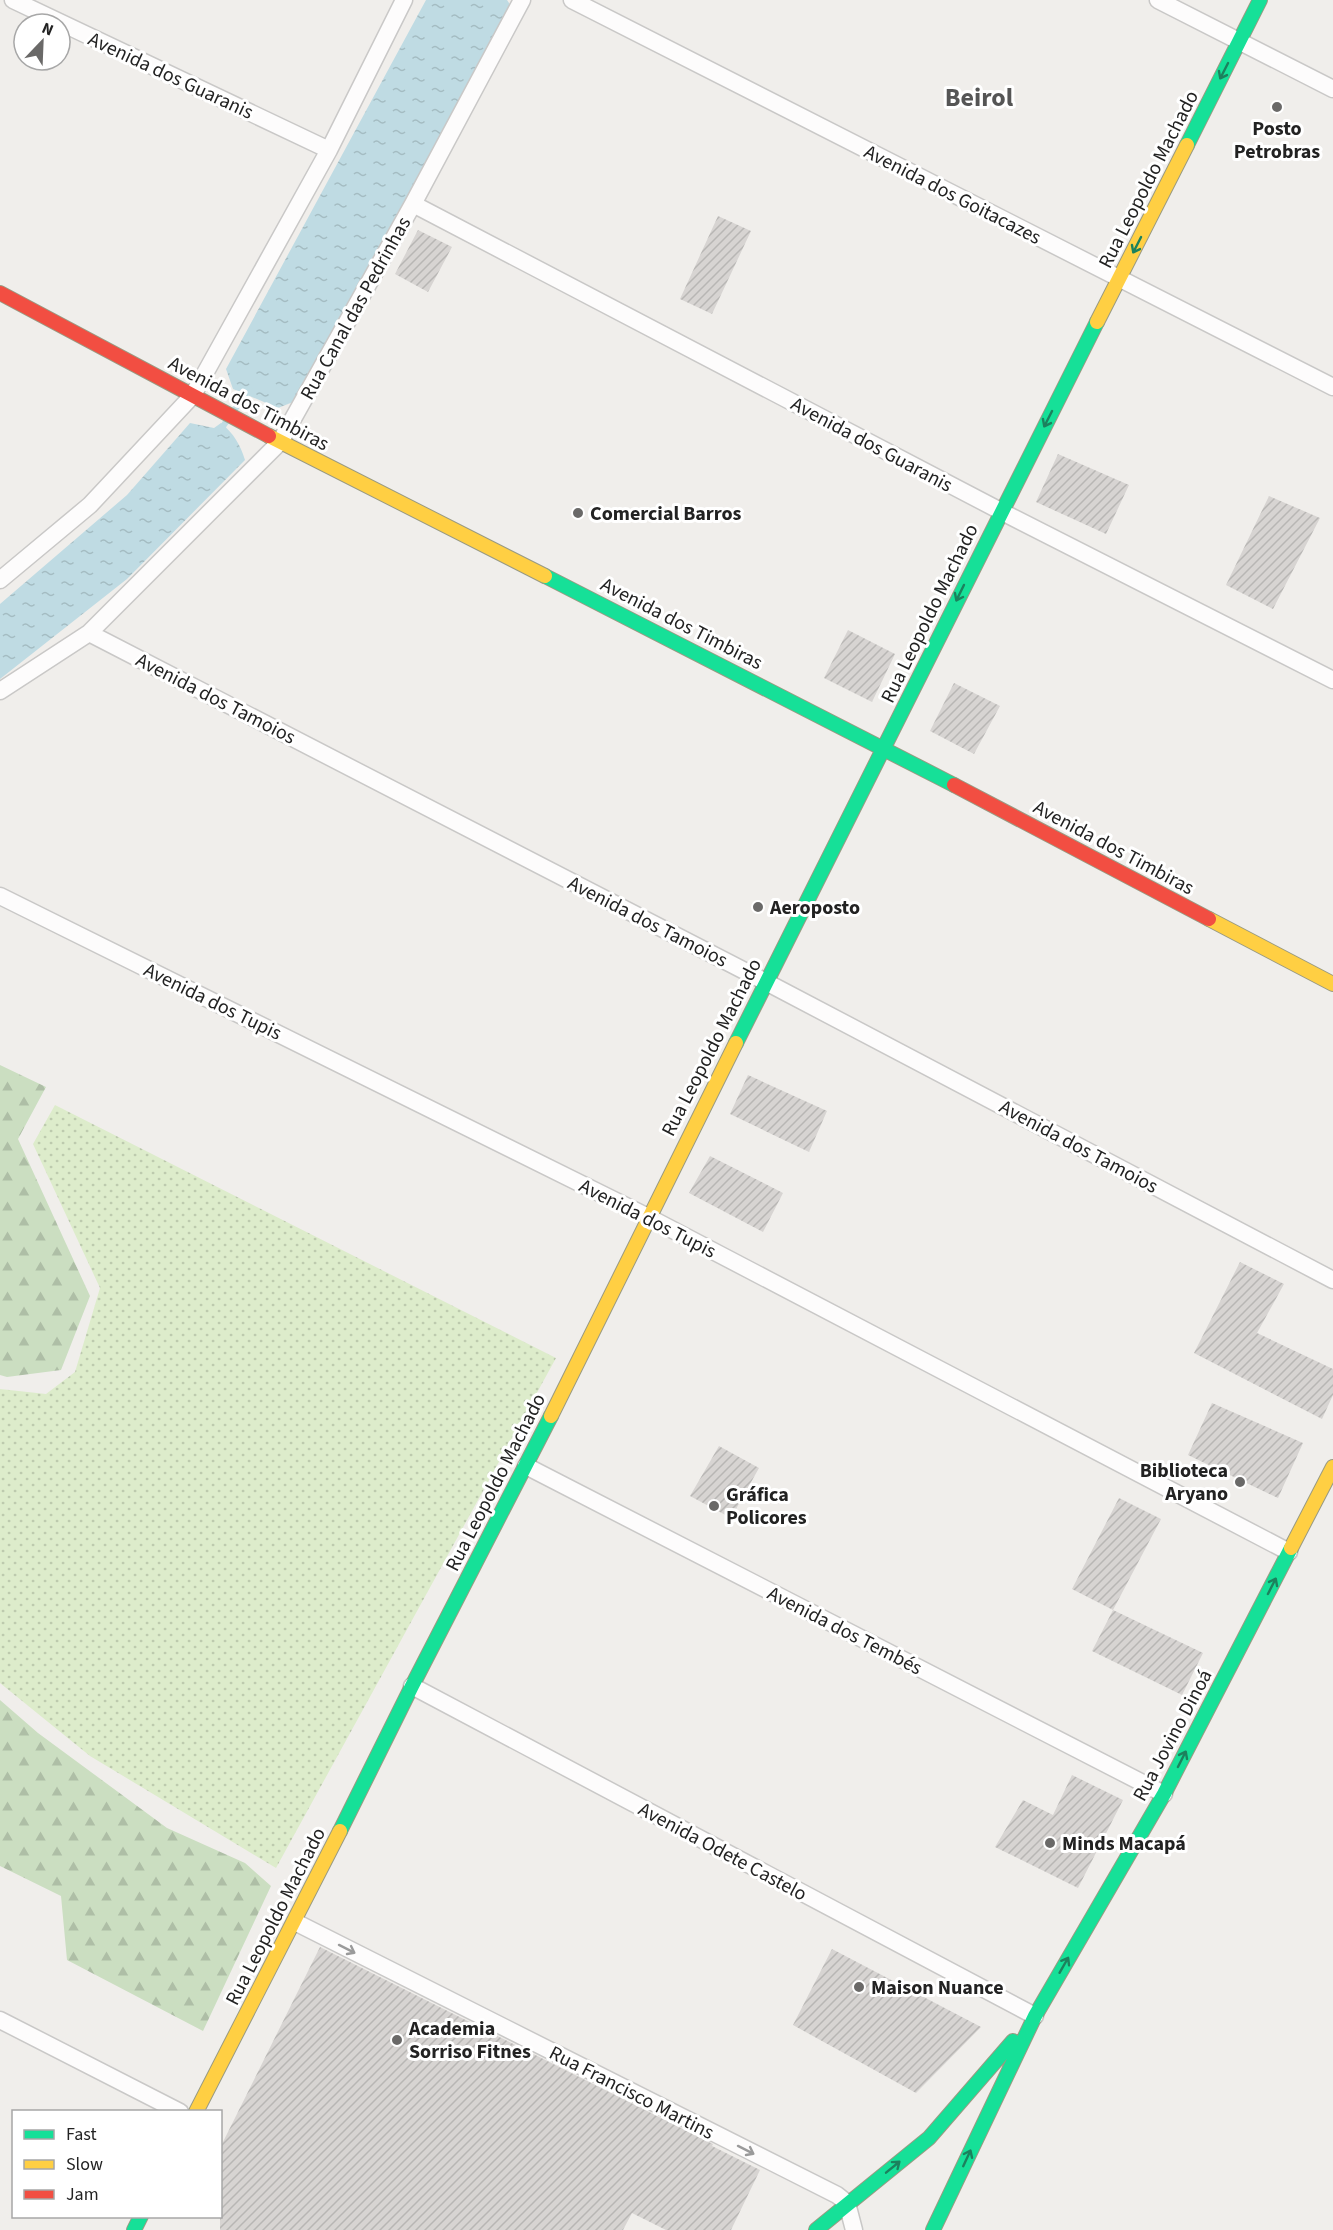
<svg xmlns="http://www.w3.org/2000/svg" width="1333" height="2230" viewBox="0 0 1333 2230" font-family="'Source Sans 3',sans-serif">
<defs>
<pattern id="grass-dots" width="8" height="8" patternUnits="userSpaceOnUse" patternTransform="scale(1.5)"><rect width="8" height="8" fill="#ddeccb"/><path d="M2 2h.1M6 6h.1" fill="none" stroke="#bdcaae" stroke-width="1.8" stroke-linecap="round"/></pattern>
<pattern id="forest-firs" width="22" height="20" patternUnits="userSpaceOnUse" patternTransform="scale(1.5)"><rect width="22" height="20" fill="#cbdec1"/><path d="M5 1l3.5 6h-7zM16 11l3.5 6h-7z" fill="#aebea6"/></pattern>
<pattern id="water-ripples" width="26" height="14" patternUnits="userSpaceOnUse" patternTransform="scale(1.5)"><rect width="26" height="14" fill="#bfdbe3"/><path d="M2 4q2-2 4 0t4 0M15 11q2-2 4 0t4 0" fill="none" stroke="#a4bcc2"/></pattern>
<pattern id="building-hatch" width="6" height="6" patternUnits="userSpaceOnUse" patternTransform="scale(1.5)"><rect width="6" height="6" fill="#d7d4d2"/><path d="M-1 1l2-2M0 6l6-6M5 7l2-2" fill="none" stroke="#b8b6b4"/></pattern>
</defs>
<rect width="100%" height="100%" fill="#f0eeeb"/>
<path fill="url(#grass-dots)" d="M55,1105L556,1358L276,1868L90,1756L0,1683V1389L46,1394L75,1372L100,1288L33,1144Z"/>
<path fill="url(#forest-firs)" d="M0,1065L46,1087L18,1139L90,1296L61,1370L7,1377L0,1375Z
M0,1700L38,1733L167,1828L245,1863L271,1886L203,2031L67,1960L61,1896L0,1866Z"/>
<path fill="url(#water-ripples)" d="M426,0H507L511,6L298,400L278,408L233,389L226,369Z
M190,423L214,428L221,423C234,434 240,444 245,460L127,579L0,679V604L127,495Z"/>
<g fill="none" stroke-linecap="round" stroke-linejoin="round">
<path stroke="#bfdbe3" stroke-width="6" d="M219,432L249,389"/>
</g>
<path fill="url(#building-hatch)" d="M718,216L751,231L712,314L680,299Z
M418,230L452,247L428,292L395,274Z
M1058,454L1129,485L1106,534L1036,502Z
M1269,496L1320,518L1273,609L1226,585Z
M848,630L895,654L872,702L824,678Z
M954,683L1000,706L974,754L930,731Z
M748,1075L827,1111L809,1152L730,1114Z
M710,1156L783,1193L763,1232L689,1193Z
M1240,1262L1284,1284L1257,1333L1333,1369V1395L1322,1419L1194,1353Z
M1212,1403L1303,1443L1278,1498L1188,1455Z
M719,1446L759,1468L731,1518L690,1496Z
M1119,1498L1161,1519L1113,1610L1072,1589Z
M1113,1610L1203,1653L1182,1695L1092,1651Z
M1072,1775L1123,1800L1078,1888L995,1847L1023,1800L1053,1815Z
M320,1947L713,2144L712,2146L760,2170L731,2230H666L632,2213L623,2230H220V2148Z
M832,1949L981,2027L916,2093L793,2025Z"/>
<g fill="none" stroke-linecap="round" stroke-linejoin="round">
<g stroke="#c9c8c7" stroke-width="19">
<path id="street" d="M13,0L329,150
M572,0L1333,387
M1158,0L1333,89
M413,204L1012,517L1333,680
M0,580L90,505L193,395L329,150L404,0
M89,633L766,982L1333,1280
M0,691L89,633L280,442L413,204L522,0
M0,896L648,1217L1289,1552
M526,1466L1164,1794
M412,1686L1035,2016
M295,1922L837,2195L847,2203L854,2230
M0,2020L180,2112"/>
</g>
<g stroke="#999a82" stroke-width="16">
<path id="fast" d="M1187,145L1260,0
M545,576L954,785
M736,1043L1097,322
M340,1831L412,1686L551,1416
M134,2230L141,2216
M816,2230L929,2138L1013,2041
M933,2230L1035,2016L1164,1794L1291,1548"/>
</g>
<g stroke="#999a82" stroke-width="16">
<path id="slow" d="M1097,322L1187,145
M269,436L545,576
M1209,919L1333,984
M551,1416L736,1043
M1291,1548L1333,1467
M196,2112L340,1831"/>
</g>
<g stroke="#999a82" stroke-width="16">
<path id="jam" d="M0,293L269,436
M954,785L1209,919"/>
</g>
<use href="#street" stroke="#fdfcfc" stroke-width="16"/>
<use href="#fast" stroke="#16e098" stroke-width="14"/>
<use href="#slow" stroke="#ffcf43" stroke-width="14"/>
<use href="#jam" stroke="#f24e42" stroke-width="14"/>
</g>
<defs><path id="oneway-shaft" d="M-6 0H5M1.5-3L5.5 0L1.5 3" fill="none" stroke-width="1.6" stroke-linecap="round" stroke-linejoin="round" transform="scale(1.5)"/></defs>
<g stroke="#1c815d">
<use href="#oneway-shaft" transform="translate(1224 71) rotate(117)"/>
<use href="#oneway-shaft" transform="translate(1137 245) rotate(117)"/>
<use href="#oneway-shaft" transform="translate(1048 419) rotate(117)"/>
<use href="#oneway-shaft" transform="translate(960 593) rotate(116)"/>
<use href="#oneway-shaft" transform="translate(1272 1586) rotate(-63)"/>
<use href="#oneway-shaft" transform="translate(1182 1759) rotate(-63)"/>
<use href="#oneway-shaft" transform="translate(1064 1965) rotate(-60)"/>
<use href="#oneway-shaft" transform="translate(967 2158) rotate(-65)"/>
<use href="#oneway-shaft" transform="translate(893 2167) rotate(-39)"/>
</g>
<g stroke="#9a9a9a">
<use href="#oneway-shaft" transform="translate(347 1949) rotate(27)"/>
<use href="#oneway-shaft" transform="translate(746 2150) rotate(27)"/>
</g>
<g fill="#6a6968" stroke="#fff" stroke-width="2">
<circle cx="1277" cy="107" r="6"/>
<circle cx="578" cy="513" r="6"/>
<circle cx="758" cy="907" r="6"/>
<circle cx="1240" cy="1482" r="6"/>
<circle cx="714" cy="1506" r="6"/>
<circle cx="1050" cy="1843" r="6"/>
<circle cx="859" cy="1987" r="6"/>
<circle cx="397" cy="2040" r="6"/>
</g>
<g text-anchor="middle" stroke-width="6" stroke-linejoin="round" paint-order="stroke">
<g font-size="20" fill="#222" stroke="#fff">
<text transform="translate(171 75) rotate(25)" y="7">Avenida dos Guaranis</text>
<text transform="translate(1148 179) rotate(-63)" y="7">Rua Leopoldo Machado</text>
<text transform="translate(953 194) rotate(27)" y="7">Avenida dos Goitacazes</text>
<text transform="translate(355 308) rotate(-61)" y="7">Rua Canal das Pedrinhas</text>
<text transform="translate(249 403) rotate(28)" y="7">Avenida dos Timbiras</text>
<text transform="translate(872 444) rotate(28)" y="7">Avenida dos Guaranis</text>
<text transform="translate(929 613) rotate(-64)" y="7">Rua Leopoldo Machado</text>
<text transform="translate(682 623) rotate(27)" y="7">Avenida dos Timbiras</text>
<text transform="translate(216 698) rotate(27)" y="7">Avenida dos Tamoios</text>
<text transform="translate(1114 847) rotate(28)" y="7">Avenida dos Timbiras</text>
<text transform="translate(648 921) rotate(27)" y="7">Avenida dos Tamoios</text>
<text transform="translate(213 1001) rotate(26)" y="7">Avenida dos Tupis</text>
<text transform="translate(711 1047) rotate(-63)" y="7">Rua Leopoldo Machado</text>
<text transform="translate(1079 1146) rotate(28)" y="7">Avenida dos Tamoios</text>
<text transform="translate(648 1218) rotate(27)" y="7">Avenida dos Tupis</text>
<text transform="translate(495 1482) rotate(-63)" y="7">Rua Leopoldo Machado</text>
<text transform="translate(845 1630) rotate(27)" y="7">Avenida dos Tembés</text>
<text transform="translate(1172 1735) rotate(-62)" y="7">Rua Jovino Dinoá</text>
<text transform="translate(723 1851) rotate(28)" y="7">Avenida Odete Castelo</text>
<text transform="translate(275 1916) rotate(-63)" y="7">Rua Leopoldo Machado</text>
<text transform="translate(632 2092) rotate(27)" y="7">Rua Francisco Martins</text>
</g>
<g font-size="20" font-weight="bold" fill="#222" stroke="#fff" text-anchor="start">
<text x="1277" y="135" text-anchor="middle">Posto<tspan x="1277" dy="23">Petrobras</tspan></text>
<text x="590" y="520">Comercial Barros</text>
<text x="770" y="914">Aeroposto</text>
<text x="1228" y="1477" text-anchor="end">Biblioteca<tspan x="1228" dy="23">Aryano</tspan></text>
<text x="726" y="1501">Gráfica<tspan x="726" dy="23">Policores</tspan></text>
<text x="1062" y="1850">Minds Macapá</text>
<text x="871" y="1994">Maison Nuance</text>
<text x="409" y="2035">Academia<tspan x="409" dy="23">Sorriso Fitnes</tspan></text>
</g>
<g font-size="26" font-weight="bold" fill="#555" stroke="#fff">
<text x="979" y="106">Beirol</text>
</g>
</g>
<rect x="12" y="2110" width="210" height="108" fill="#ffffff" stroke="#a7a7a7" stroke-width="1.5"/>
<rect x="24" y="2130" width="30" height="9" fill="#16e098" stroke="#a7a7a7" stroke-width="1.5"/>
<text x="66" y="2140" font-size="18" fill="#222222">Fast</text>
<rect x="24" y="2160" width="30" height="9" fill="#ffcf43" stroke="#a7a7a7" stroke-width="1.5"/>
<text x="66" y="2170" font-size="18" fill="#222222">Slow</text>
<rect x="24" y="2190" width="30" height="9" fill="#f24e42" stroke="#a7a7a7" stroke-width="1.5"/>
<text x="66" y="2200" font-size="18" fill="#222222">Jam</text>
<g transform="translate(42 42) rotate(23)"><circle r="28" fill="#ffffff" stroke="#a7a7a7" stroke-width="1.5"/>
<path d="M0-4.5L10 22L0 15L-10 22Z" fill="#6a6968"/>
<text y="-9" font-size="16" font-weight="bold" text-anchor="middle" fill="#222222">N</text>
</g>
</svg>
